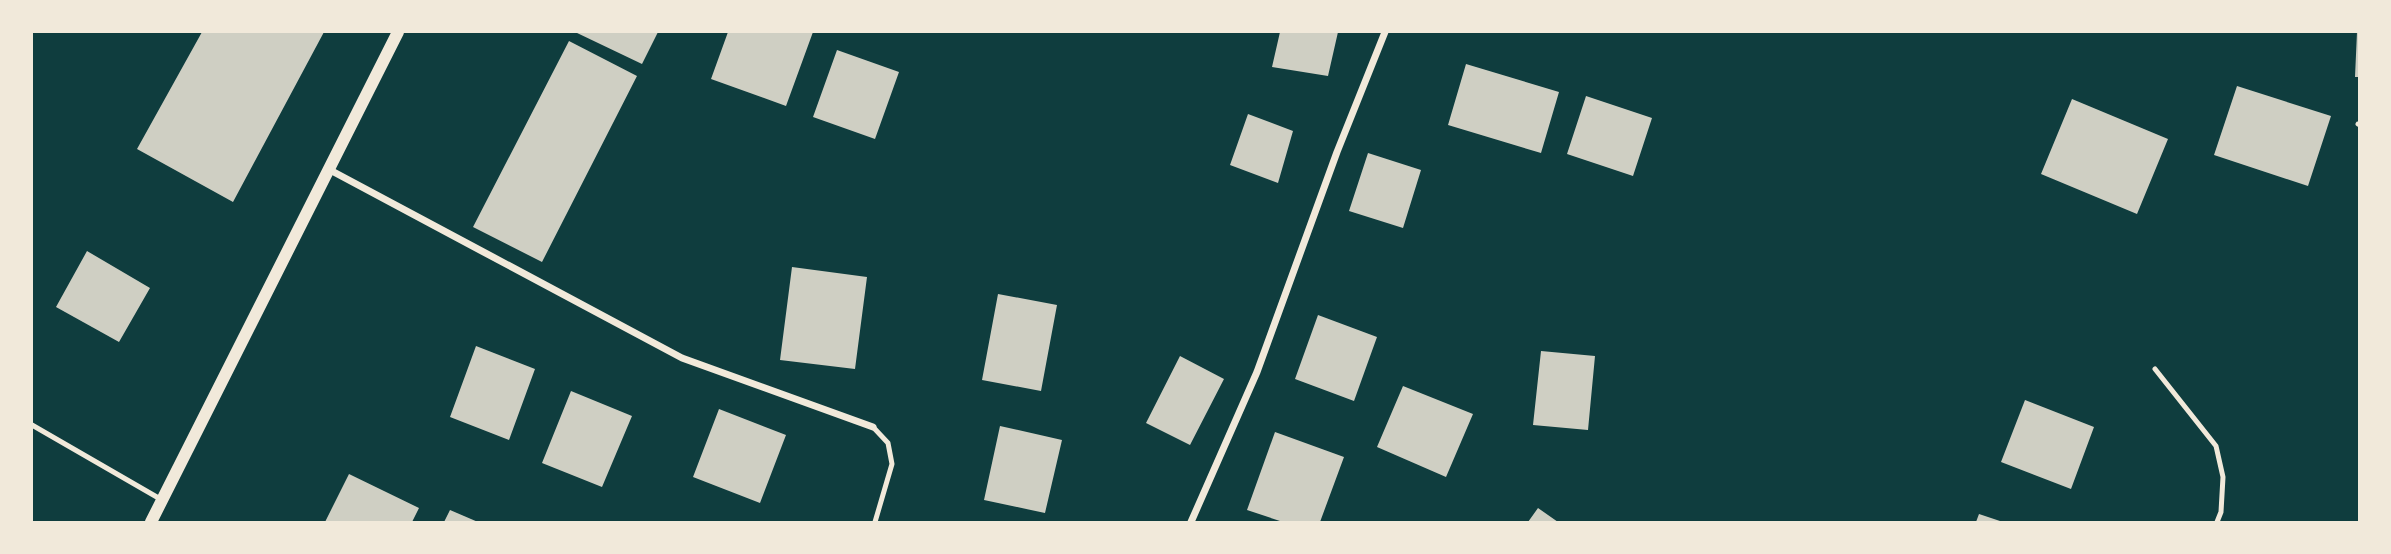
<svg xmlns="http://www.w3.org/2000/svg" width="2391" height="554" viewBox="0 0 2391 554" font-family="'Golos Text',sans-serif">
<rect width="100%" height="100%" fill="#0f3d3e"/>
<path fill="#cfcfc3" d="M202,32H324L233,202L137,149Z
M575,32H658L642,64Z
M728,32H813L786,106L711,79Z
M1280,32H1338L1328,76L1272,67Z
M2357,32H2360V77H2355Z
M569,41L637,76L542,262L473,227Z
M837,50L899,72L875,139L813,117Z
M1466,64L1559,92L1541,153L1448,125Z
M2237,86L2331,116L2308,186L2214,155Z
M1586,96L1652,118L1633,176L1567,154Z
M2072,99L2168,139L2137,214L2041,174Z
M1248,114L1293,131L1278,183L1230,165Z
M1368,153L1421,170L1403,228L1349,211Z
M87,251L150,288L119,342L56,307Z
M792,267L867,277L855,369L780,360Z
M998,294L1057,305L1041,391L982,380Z
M1318,315L1377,337L1354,401L1295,379Z
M476,346L535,369L509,440L450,417Z
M1541,351L1595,356L1588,430L1533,425Z
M1180,356L1224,379L1190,445L1146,423Z
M1403,386L1473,414L1446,477L1377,447Z
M571,391L632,416L602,487L542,463Z
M2025,400L2094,427L2071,489L2001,462Z
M719,409L786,435L760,503L693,477Z
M1000,426L1062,440L1045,513L984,500Z
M1275,432L1344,457L1320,522H1283L1247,510Z
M349,474L419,508L412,522H325Z
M1538,508L1558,522H1528Z
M450,510L478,522H444Z
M1979,514L2003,522H1976Z"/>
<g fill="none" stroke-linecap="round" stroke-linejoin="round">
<path stroke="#f1e9da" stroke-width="5" d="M2358,124L2360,125
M2155,369L2216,446L2223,477L2221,512L2217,522
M32,425L162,500
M873,427L888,443L892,464L875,522"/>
<path stroke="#f1e9da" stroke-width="7" d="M330,170L682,358L873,427
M1191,522L1257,372L1337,152L1385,32"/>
<path stroke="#f1e9da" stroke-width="12" d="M151,522L398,32"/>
</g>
<rect width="2391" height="554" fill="none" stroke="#f1e9da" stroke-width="66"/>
</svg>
